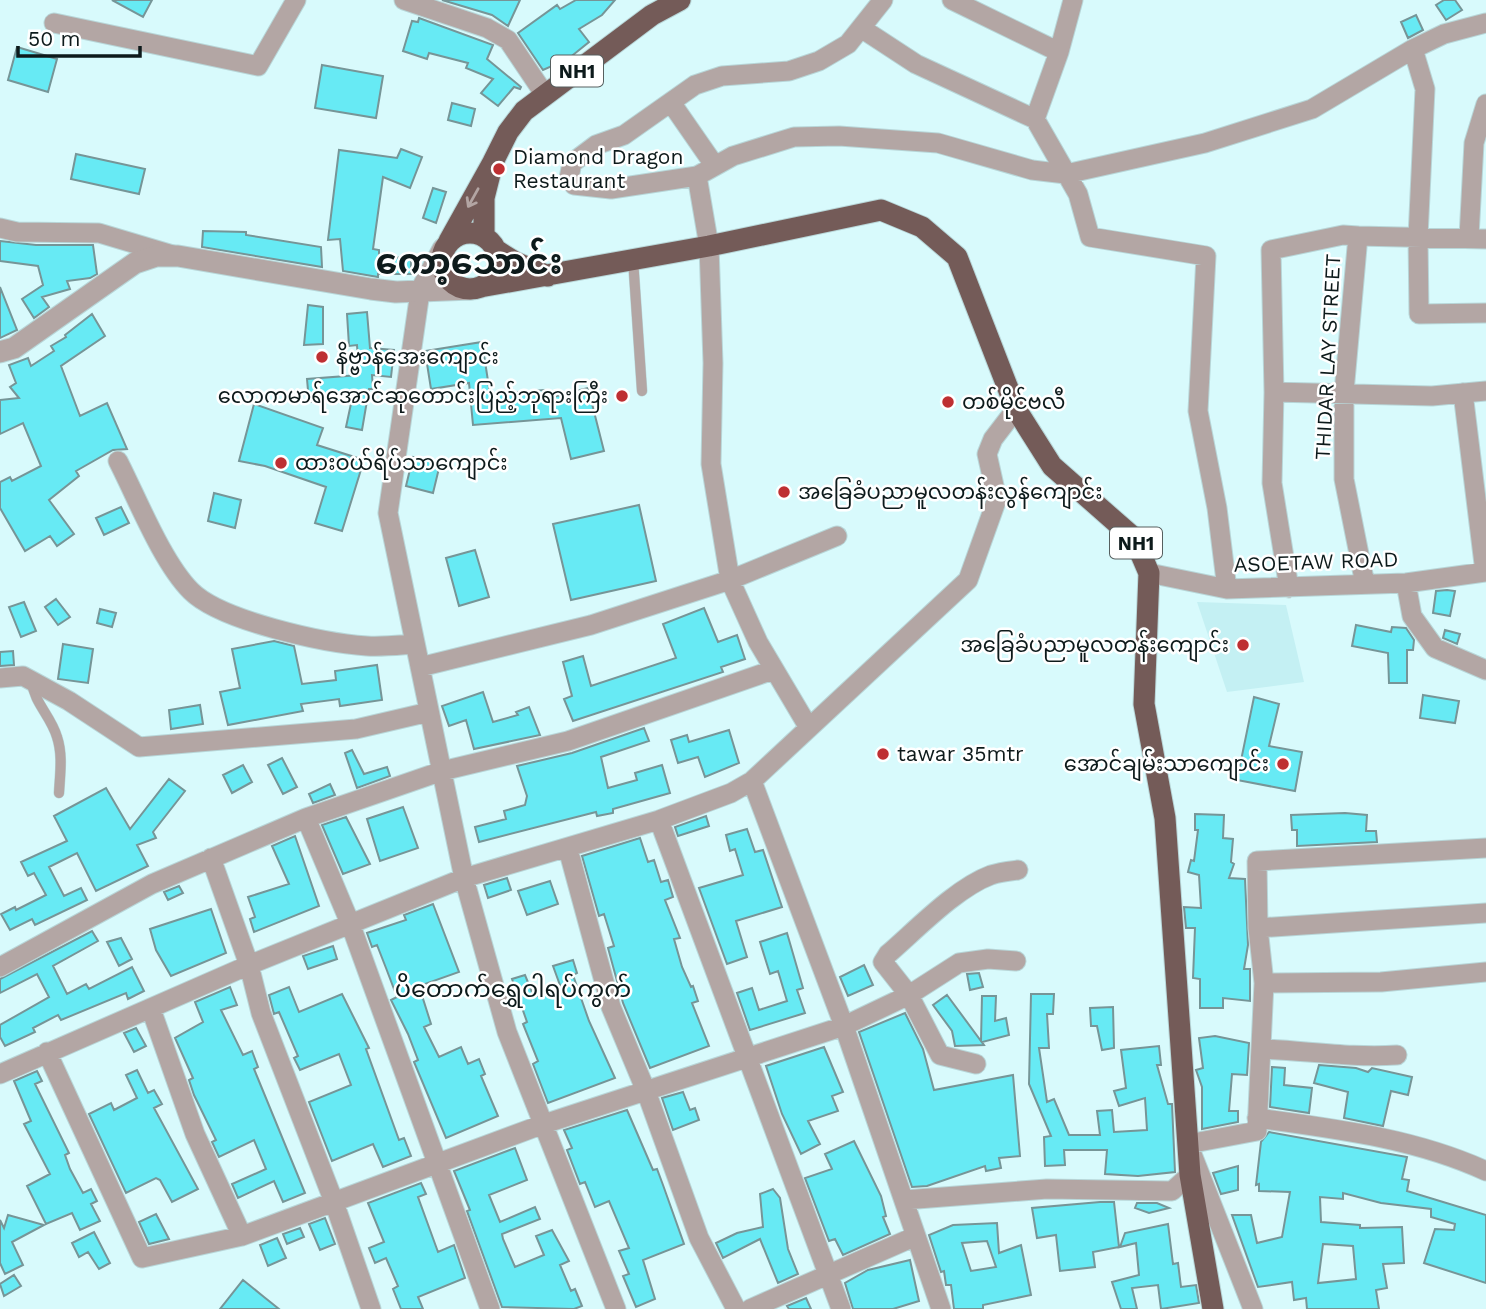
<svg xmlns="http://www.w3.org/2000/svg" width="1486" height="1309" viewBox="0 0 1486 1309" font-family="'Work Sans','Noto Sans Myanmar',sans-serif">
<rect width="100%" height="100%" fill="#d8fafc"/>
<path fill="#c4f0f3" d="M1197,602L1286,605L1304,682L1227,692Z"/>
<path fill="#67eaf4" stroke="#769597" stroke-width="2" fill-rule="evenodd" d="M112,0H152L143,17Z
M442,0H520L508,26L492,15Z
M576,0H615L602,15L579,29L589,42L568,59L543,70L518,33L557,5L560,9Z
M1444,0H1455L1462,10L1446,20L1436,5Z
M1416,15L1423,30L1408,38L1401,22Z
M419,18L493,45L487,59L521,87L520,89L514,87L498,106L481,93L493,79L466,68L468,63L429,53L427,59L403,51L412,21L418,22Z
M17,47L57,59L48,92L8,80Z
M322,65L383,76L376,118L315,108Z
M452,103L475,109L471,126L448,120Z
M401,149L422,157L410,188L383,177L373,249L379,250V257L411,258V274H378V277L343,271L340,239L328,240L339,150L397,158Z
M76,154L145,169L139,194L71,179Z
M433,188L446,192L436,223L423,218Z
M203,231L246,232V235L321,247L322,267L202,247Z
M0,241L36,245H93L97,274L90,278L67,281L70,289L42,297L49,307L34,318L22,299L43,285L38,266L0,261Z
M0,287L17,330L0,338Z
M308,305L323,307V344L304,345Z
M367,312L370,348L394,350L391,377L372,375L373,389H369L362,430L346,427L352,399L309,402L307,379L359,375L357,345L349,346L347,314Z
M92,314L105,336L61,366L80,416L107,403L127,449L113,450L76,471L79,476L49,500L74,534L57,546L50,536L25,551L0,508V482L10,477L12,481L41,466L23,423L0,434V400L19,398L10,387L16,383L9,365L28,358L31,366L54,351L51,346L66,337L65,335Z
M482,342L490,394L544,390L545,399L588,388L604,451L571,459L561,418L473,425L469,383L431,389L425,351Z
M254,404L323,428L317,445L364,460L342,531L315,523L326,487L265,466L239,461Z
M413,457L440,464L433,493L406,486Z
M214,493L241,500L235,528L208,521Z
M639,505L656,581L571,600L553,524Z
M121,507L129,523L104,535L96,518Z
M475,550L489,597L459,606L446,558Z
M1447,590L1455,591L1450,616L1433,613L1436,591Z
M56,599L70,617L58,625L45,607Z
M24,602L36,631L21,637L9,607Z
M704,608L718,642L737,635L745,659L721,667L723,672L573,721L564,699L572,696L563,662L583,656L591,686L676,658L663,624Z
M100,609L116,613L112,627L97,623Z
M1356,625L1391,632L1392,627L1406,628L1414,640L1413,650H1407V683H1389L1388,653L1352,646Z
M1445,630L1460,634L1457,644L1443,638Z
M274,641L294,646L302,684L336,680L335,671L377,665L382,700L340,706L339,699L301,704L303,711L228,725L220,692L240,688L232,649Z
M63,644L93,649L88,683L58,679Z
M13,651L14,665L0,666V652Z
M483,692L493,722L518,715L516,712L529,707L540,735L474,749L466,720L449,726L442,706Z
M1423,695L1459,701L1455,723L1420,718Z
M1254,697L1279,704L1269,746L1302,752L1295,791L1237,780Z
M200,705L203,724L171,729L169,710Z
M644,728L649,741L601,757L608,788L637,780L635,773L662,765L670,793L613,809V813L597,816L596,812L479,842L475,827L506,819L504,811L525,805L527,796L517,766L572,753Z
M729,730L739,763L705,777L698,757L678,763L671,740L687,735L689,742Z
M352,750L364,774L387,767L390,776L357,788L345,753Z
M282,758L297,787L283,794L268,765Z
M243,765L252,782L232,793L223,775Z
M169,779L185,791L153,832L156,838L137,845L148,866L96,891L77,853L49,867L64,896L81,888L87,900L35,925L32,919L10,930L1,914L15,907L16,910L46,895L34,873L28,876L21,862L67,841L54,816L106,788L130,829Z
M330,784L335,795L313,803L309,794Z
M403,807L418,848L380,861L367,819Z
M1345,813L1367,815L1366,831H1376L1377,842L1297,846V830H1292L1291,815Z
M1195,814L1224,815L1223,838L1233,839L1231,862L1234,864L1229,878L1245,879L1248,945L1244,969H1250V1001L1223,998V1008H1200V979L1193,978L1195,928H1186L1184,907L1201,908L1199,875L1188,872L1191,860L1194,861L1198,830H1195Z
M706,816L709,826L678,836L675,827Z
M346,817L370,864L343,874L322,825Z
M747,829L755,852L763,850L782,907L736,921L747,957L727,964L699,888L743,875L735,849L730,851L726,835Z
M295,836L319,906L254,932L250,919L255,917L248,897L289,884L272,846Z
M640,838L648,862L654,860L661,882L668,880L673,897L665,900L680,938L674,939L682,967L691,987L693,986L698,1001L692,1003L709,1046L650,1068L623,1003L608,948L614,946L604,914L599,916L582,856Z
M507,878L511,890L488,898L484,885Z
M550,881L558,904L527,915L518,891Z
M179,886L183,893L168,900L164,892Z
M433,904L459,972L419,986L431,1024L424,1027L439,1057L461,1047L468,1064L479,1059L485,1074L481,1076L498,1116L446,1138L414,1062L418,1060L408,1034L391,1000L397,997L386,968L377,945L372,947L367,933L406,920L404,915Z
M211,909L226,953L171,976L156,950L150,929Z
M92,931L98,941L53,966L67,994L86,984L89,989L132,967L144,991L128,999L126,993L61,1020L58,1015L33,1028L35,1032L5,1046L0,1037V1025L49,997L37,974L0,993V979Z
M787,933L803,988L797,990L805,1013L750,1030L737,993L752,988L759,1010L787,1001L778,971L770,974L760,942Z
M121,938L132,959L119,966L107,942Z
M333,946L337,959L308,969L303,956Z
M573,960L577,973L573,975L589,1021L615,1078L548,1103L533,1064L538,1061L523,1024L527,1022L512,979L525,975L534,997L561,988L553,966Z
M864,965L873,985L848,996L840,977Z
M979,973L983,987L970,990L967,974Z
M230,987L237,1005L221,1010L243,1055L252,1051L258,1067L254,1069L305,1193L283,1202L274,1181L238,1198L232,1184L266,1169L254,1140L219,1157L212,1142L216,1140L194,1095L189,1080L193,1078L175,1038L203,1022L195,1002Z
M289,987L299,1012L342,994L369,1048L366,1049L399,1140L404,1138L411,1156L383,1167L373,1144L332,1161L309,1102L351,1085L339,1054L300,1070L294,1058L298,1056L279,1012L274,1014L269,995Z
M1031,994H1054L1053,1014H1047L1049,1048H1039L1047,1102L1054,1099L1069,1135H1100L1097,1111L1112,1110L1114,1132L1147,1130L1145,1098L1119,1106L1114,1091L1126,1088L1121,1050L1159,1046L1161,1065H1157L1168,1104H1172L1175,1172L1138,1176L1105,1174L1107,1150H1064L1065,1165L1045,1166L1044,1137L1051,1136L1029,1084Z
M947,995L981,1041L982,996H996L995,1021L1006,1018L1009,1035L982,1042L984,1045L955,1046L952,1031L933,1005Z
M1113,1007L1114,1048L1102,1050L1097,1026H1091L1090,1008Z
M905,1013L923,1049L934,1090L1013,1075L1020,1156L999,1158L1001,1168L986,1171L985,1166L927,1186L912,1187L859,1032Z
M136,1028L146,1046L134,1052L124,1033Z
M1215,1036L1249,1043L1247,1075L1232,1074L1229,1111H1238V1122L1202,1129V1087L1196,1070L1203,1068L1199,1038Z
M824,1047L843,1092L832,1096L838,1111L808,1121L820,1144L801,1154L782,1114L766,1066Z
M1319,1065L1356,1068L1368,1072L1372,1068L1412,1077L1408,1095L1391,1091L1383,1126L1344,1118L1348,1092L1314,1083Z
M1272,1067L1285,1068L1284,1085L1312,1088L1309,1113L1270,1107Z
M137,1070L148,1093L154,1090L162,1104L154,1108L198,1189L172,1202L160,1180L156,1178L126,1193L89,1114L111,1103L114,1110L137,1098L126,1075Z
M37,1071L42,1081L35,1084L69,1153L65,1155L70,1169L83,1193L91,1189L97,1201L91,1204L100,1221L80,1230L72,1213L46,1224L27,1186L50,1174L24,1124L31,1121L14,1081Z
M683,1092L690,1110L695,1108L699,1120L673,1130L662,1098Z
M627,1110L653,1170L657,1169L663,1185L684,1244L643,1260L655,1299L636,1307L623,1276L629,1274L619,1251L629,1248L609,1201L595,1207L585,1182L580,1184L567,1150L572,1148L564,1130Z
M1269,1132L1407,1157L1402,1179L1409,1180L1407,1191L1486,1215V1283L1424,1263L1435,1229L1454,1230L1455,1224L1431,1217V1209L1381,1203L1343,1193V1199L1320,1197L1321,1222L1360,1225V1228L1402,1227L1404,1263L1383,1264L1387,1288L1376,1290L1379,1309H1307L1306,1298L1294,1300L1292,1282L1258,1287L1232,1215H1251L1257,1243L1282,1237L1290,1192L1259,1191V1184L1256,1185L1261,1142ZM1323,1244L1353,1246L1356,1279L1318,1283Z
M854,1141L881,1196L886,1216L883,1217L890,1234L843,1255L835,1239L829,1241L805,1178L832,1169L825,1154Z
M515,1148L527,1180L489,1195L500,1222L535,1207L540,1219L502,1234L503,1239L515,1267L544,1255L536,1236L552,1230L569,1261L560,1265L571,1291L575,1289L582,1306L574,1309L502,1307L467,1211L470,1210L454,1171Z
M1238,1166V1190L1221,1194L1213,1173Z
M421,1183L426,1194L418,1197L438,1252L454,1245L465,1278L418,1297L423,1309H401L393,1289L398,1286L386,1258L375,1263L369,1248L384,1242L368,1203Z
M773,1189L780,1198L788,1249L798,1274L778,1283L760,1239L723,1258L716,1243L737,1233L763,1227L760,1194Z
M1100,1202H1114L1119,1247L1093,1252L1095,1267L1060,1271L1056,1235L1037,1238L1032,1208Z
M1137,1203H1157L1169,1208L1149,1213L1135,1208Z
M156,1214L169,1239L149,1244L139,1222Z
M8,1215L44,1225L12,1242L23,1265L5,1274L0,1263V1220L4,1228Z
M325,1218L335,1244L320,1250L309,1224Z
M997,1223L999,1253L1021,1245L1031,1295L983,1305V1309H954L951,1285H946L944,1271L941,1272L929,1235L953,1225ZM987,1241L996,1267L971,1271L962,1243Z
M1168,1224L1173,1264L1178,1263L1181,1287L1196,1285L1199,1303L1161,1309L1158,1285L1132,1288L1137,1309H1121L1112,1282L1139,1275L1136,1243L1120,1247L1125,1233Z
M300,1228L304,1237L287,1244L283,1234Z
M94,1232L110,1263L99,1269L88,1252L79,1257L72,1243Z
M277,1238L286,1258L268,1266L260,1245Z
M910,1260L919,1301L893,1309H853L845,1283L868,1270Z
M14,1275L21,1286L4,1296L0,1284Z
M243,1280L264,1297L279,1309H220Z
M806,1298L811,1309H789L787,1306Z"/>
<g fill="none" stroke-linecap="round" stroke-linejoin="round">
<g stroke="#b8d6d8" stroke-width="11">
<path id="service" d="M633,259L642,391
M32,682C34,703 51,716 57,737C63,755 60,774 59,793"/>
</g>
<g stroke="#b8d6d8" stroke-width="21">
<path id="minor" d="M404,0L487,28L508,40L545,95
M883,0L848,44L819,61L789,71L722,76L695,85L624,135L596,145L572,163L569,178L574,185L611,189L697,176L733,156L794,137L839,136L938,143L1032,170L1066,174L1205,143L1312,109L1413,49L1444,34L1486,23
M952,0L1059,52
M1073,0L1059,52L1035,119L1078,194L1090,237L1206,256L1198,411L1217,508L1227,589
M54,23L258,66L296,0
M861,28L916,64L1035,119
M1413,49L1425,89L1418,237L1419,314L1486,313
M672,104L715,166
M697,176L709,246L713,363L711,464L730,580L758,642L809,728
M0,228L17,232L99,233L173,255
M1358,236L1486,239
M1469,237L1474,143L1486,104
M420,292L388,513L464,878L507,1032L616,1309
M1274,392L1432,396L1486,391
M1463,393L1485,572
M118,461C137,498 162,562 191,591C221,621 324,643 367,646C383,647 400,645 415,644
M1149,573L1227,589L1406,583L1486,572
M1406,583L1412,616L1435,648L1486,670
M1289,588L1272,483L1274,392L1271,250L1343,235L1358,236L1344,392V479L1365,584
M420,667L591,625L730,580L837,536
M0,678L23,676L69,701L139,747L356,729L429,712
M752,781L844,1026L941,1309
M306,818L350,923L490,1309
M659,820L841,1309
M568,849L611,1007L646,1091L699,1238L736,1309
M211,858L249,965L261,1013L334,1202L371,1309
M1258,928L1486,913
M0,967L152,884L306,818L442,771L568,741L773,670
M1264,983L1381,982L1486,972
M151,1009L195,1134L242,1236
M1263,1049C1308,1051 1353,1058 1397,1055
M47,1052L142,1258L242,1236L541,1125L844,1026L909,995L959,963L988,959L1016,961
M976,1064L940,1055L909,995L883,962L888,954C917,929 956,888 991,875C1000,872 1010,871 1018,870
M0,1074L249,965L464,878L659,820L731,793L752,781L968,580L997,499L987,454L993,439L1016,409
M1257,1118C1336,1129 1414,1138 1486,1171
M904,1200L1047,1189L1172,1191L1190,1175
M750,1309L916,1236
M1253,1309L1188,1144L1257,1131L1264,983L1258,928L1257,861L1486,848"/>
</g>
<g stroke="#b8d6d8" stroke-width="23">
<path id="tertiary" d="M420,292L443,249
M0,352L14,348L135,263L156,256H178L371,289L396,292L471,289"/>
</g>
<g stroke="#b8d6d8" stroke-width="23">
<path id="trunk" d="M493,162L508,132L524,111L652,15L680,0
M442 261a28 28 0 1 1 56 0a28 28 0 1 1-56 0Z
M449,241L493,162L484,198V236
M496,250L515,262L548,276
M480,287L709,246L881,210L922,227L957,257L1016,409L1052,466L1134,538L1149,573L1144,704L1165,818L1190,1175L1213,1309"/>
</g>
<use href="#service" stroke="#b3a6a4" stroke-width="10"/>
<use href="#minor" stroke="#b3a6a4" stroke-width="19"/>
<use href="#tertiary" stroke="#b3a6a4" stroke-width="21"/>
<use href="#trunk" stroke="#745b58" stroke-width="21"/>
</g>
<defs><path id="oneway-shaft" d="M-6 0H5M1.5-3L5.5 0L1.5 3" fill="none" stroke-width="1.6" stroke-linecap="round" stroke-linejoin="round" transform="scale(1.75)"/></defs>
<use stroke="#b3a5a3" href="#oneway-shaft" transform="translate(473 198) rotate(119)"/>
<g fill="#be2f32" stroke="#fff" stroke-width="2.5">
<circle cx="499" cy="169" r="7"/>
<circle cx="322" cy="357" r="7"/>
<circle cx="622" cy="396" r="7"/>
<circle cx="948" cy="402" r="7"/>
<circle cx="281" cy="463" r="7"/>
<circle cx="784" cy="492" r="7"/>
<circle cx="1243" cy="645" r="7"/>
<circle cx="883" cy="754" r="7"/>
<circle cx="1283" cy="764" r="7"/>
</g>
<g text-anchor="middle" stroke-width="5" stroke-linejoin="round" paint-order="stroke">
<g fill="#fff" stroke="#565f5f" stroke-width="2">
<rect x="551" y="55.5" width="52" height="31" rx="5"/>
<rect x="1110" y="527.5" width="52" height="31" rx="5"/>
</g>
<g font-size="19" font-weight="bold" fill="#0d1a1b">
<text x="577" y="78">NH1</text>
<text x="1136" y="550">NH1</text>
</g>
<g font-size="21" fill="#0d1a1b" stroke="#fff" text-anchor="start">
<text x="513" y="164">Diamond Dragon<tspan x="513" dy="24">Restaurant</tspan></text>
<text x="336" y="364">နိဗ္ဗာန်အေးကျောင်း</text>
<text x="608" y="403" text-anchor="end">လောကမာရ်အောင်ဆုတောင်းပြည့်ဘုရားကြီး</text>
<text x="962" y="409">တစ်မိုင်ဗလီ</text>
<text x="295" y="470">ထားဝယ်ရိပ်သာကျောင်း</text>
<text x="798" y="499">အခြေခံပညာမူလတန်းလွန်ကျောင်း</text>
<text x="1229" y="652" text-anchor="end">အခြေခံပညာမူလတန်းကျောင်း</text>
<text x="897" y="761">tawar 35mtr</text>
<text x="1269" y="771" text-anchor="end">အောင်ချမ်းသာကျောင်း</text>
</g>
<g font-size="21" fill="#0d1a1b" stroke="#fff">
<text transform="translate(1328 357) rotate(-87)" y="7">THIDAR LAY STREET</text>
<text transform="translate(1316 562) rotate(-2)" y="7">ASOETAW ROAD</text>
</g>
<g font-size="24" fill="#0d1a1b" stroke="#fff">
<text x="513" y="997">ပိတောက်ရွှေဝါရပ်ကွက်</text>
</g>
<g font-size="35" font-weight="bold" fill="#0d1a1b" stroke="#fff">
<text x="469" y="274">ကော့သောင်း</text>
</g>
</g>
<path d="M18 46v10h122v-10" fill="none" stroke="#0d1a1b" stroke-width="3.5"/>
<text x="28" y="46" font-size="21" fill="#0d1a1b" stroke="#ffffff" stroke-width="5" paint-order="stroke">50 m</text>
</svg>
